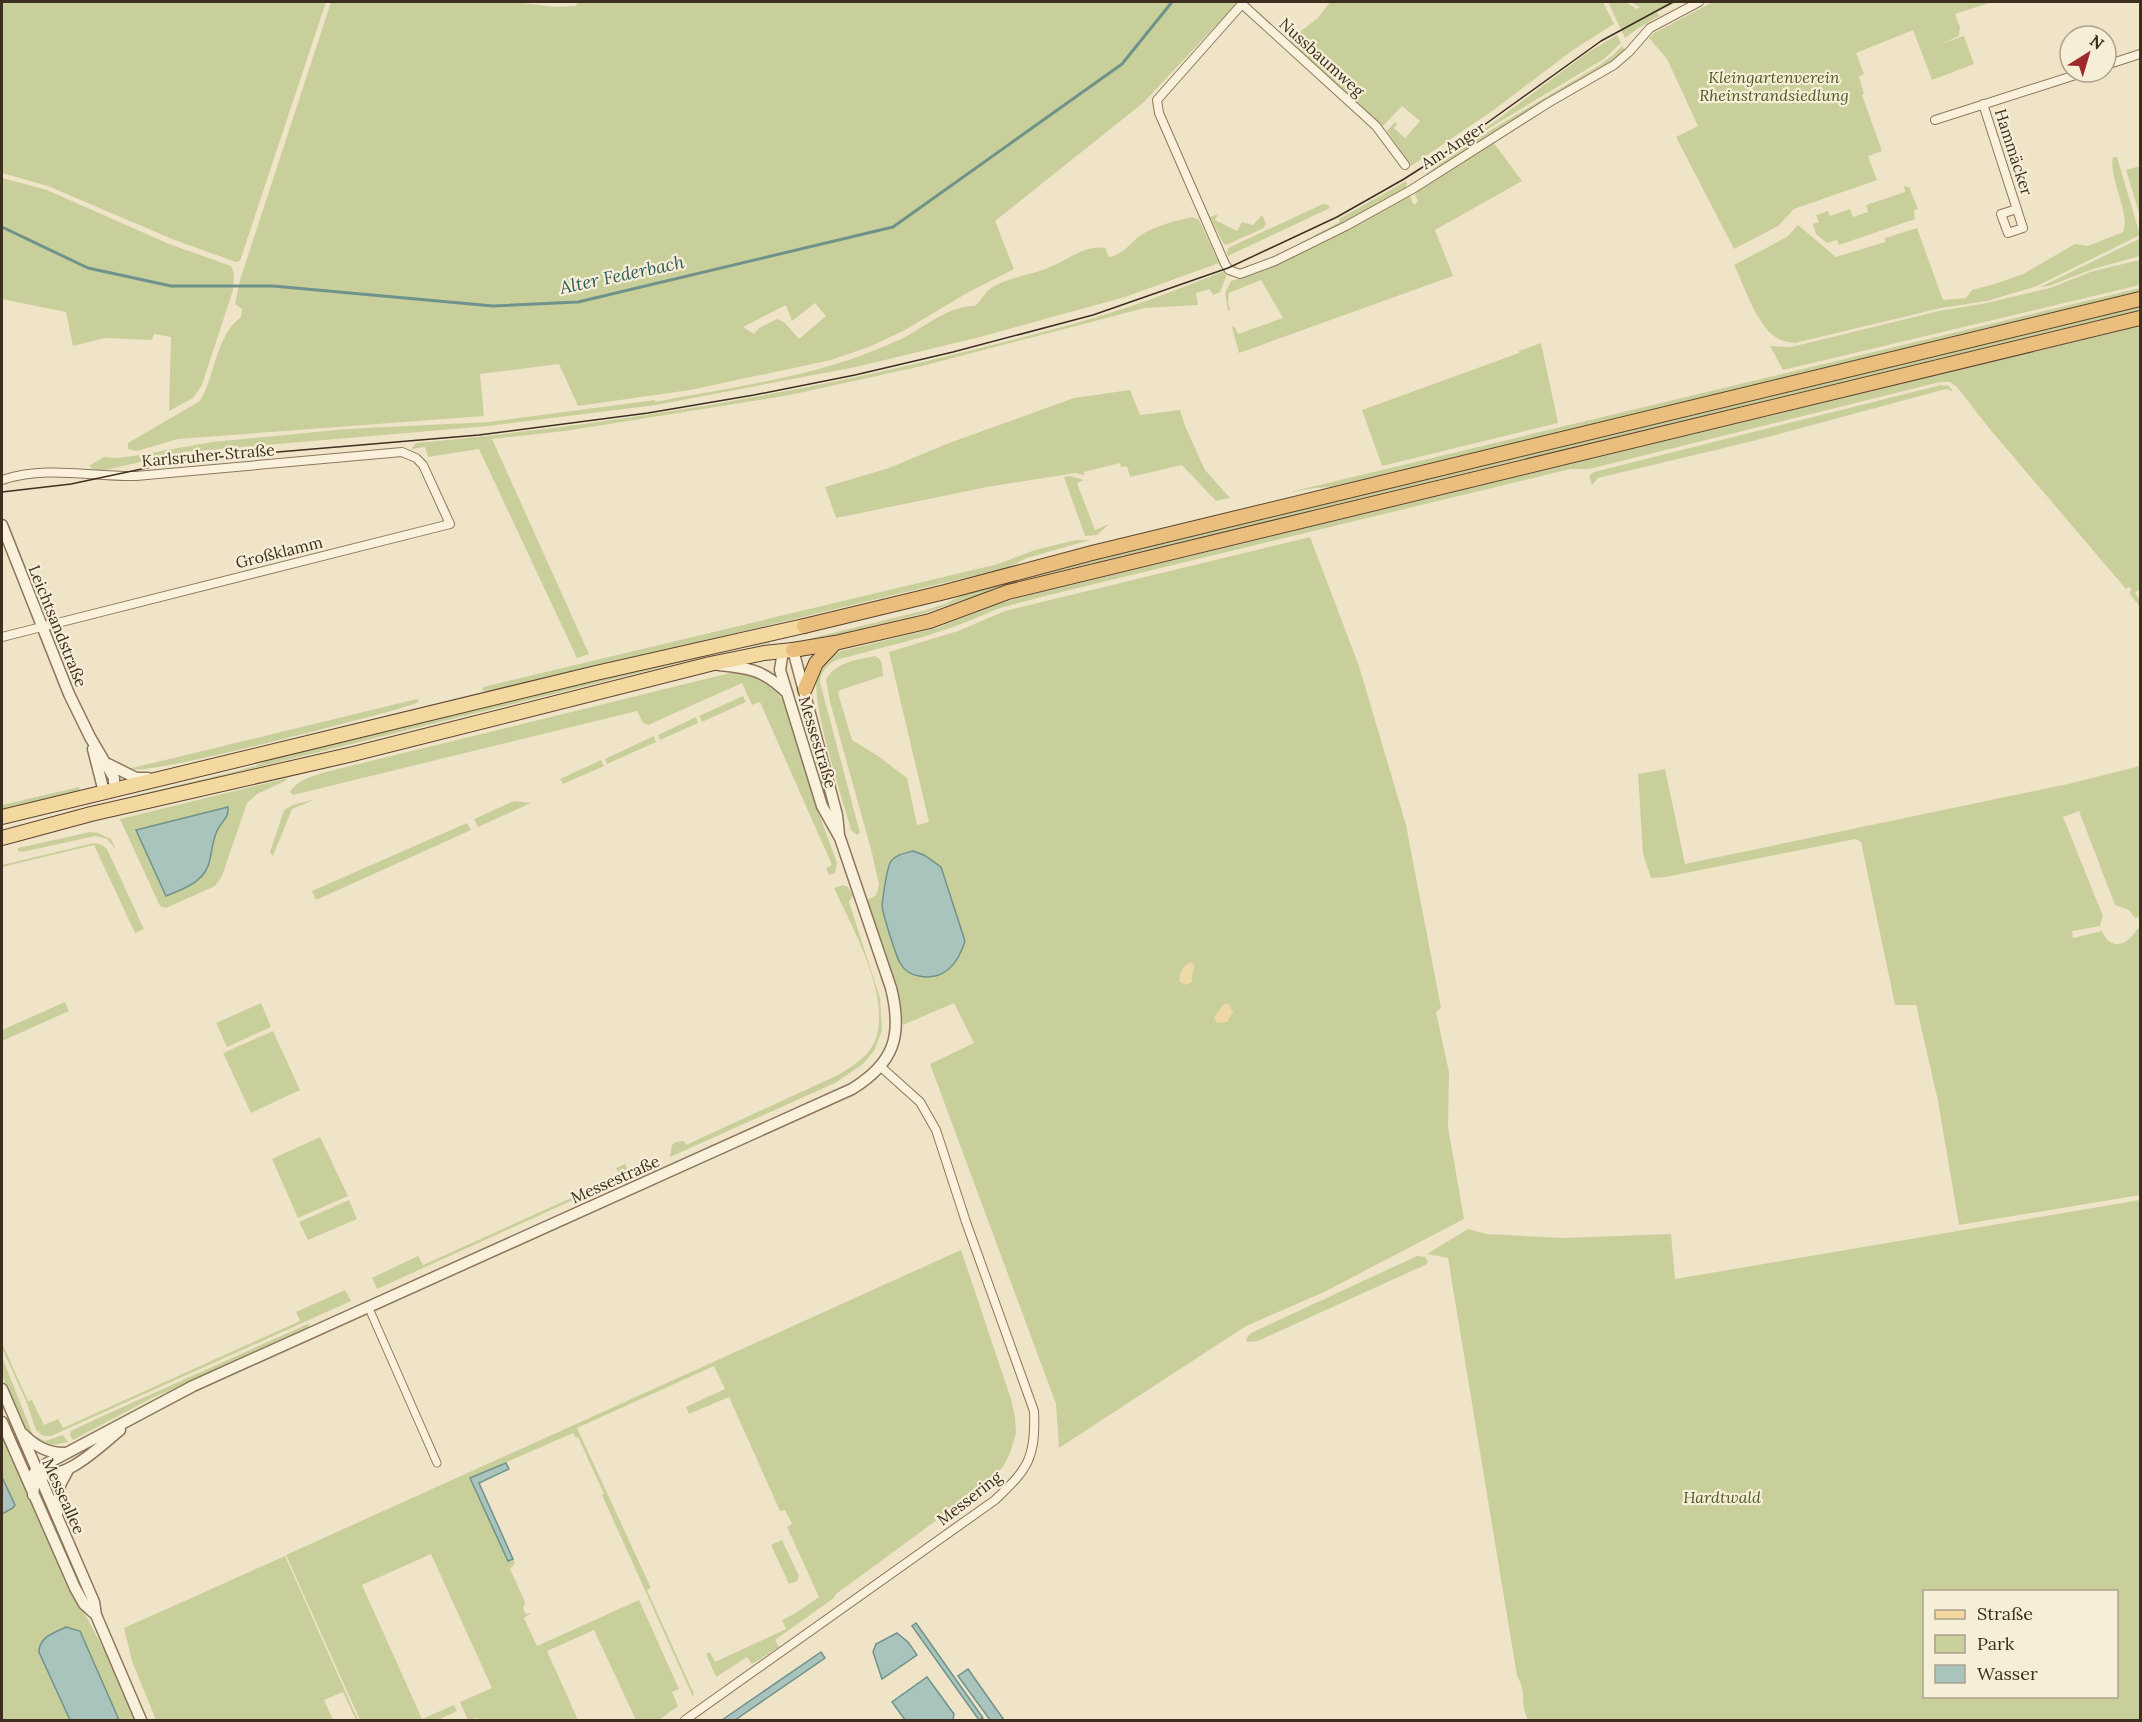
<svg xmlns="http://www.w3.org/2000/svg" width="2142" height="1722" viewBox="0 0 2142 1722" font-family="Lora,serif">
<rect width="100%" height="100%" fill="#f0e4c8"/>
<path fill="#c9cf9b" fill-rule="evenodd" d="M2,2H326L240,261L236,262L172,239L48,186L2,173Z
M331,2H514L556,7L576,6L577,2H571H1238L1143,103L995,221L1014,269L967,293L905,330L871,346L831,360L690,390L578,406L559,364L480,374L484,416L178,439L137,451L128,449V443L200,401C216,374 215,337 241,317L242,309L235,304L240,280ZM815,303L826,316L799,339L784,322L777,319L759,328L754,334L743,327L786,305L792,321Z
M1330,2H1603L1614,24L1573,50L1495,109L1411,166L1387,131L1395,122L1397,124L1394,128L1405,138L1420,121L1402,106L1382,127L1290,44V39L1318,18Z
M1608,2H1625L1637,9L1640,7L1630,2H1677L1657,12L1659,16L1637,29L1625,38Z
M1713,2H1992L1955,14L1960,27L1959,36L1941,44L1964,36L1974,64L1932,80L1913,30L1856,53L1864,74L1859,77L1864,94L1862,95L1882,151L1868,156L1877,180L1794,209L1778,226L1734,249L1676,137L1698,126L1667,59L1649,38L1654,33Z
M1617,35L1621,43L1604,59L1471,139L1587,53Z
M1622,46L1625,50L1609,64L1520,115L1422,178L1442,162L1494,128L1598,66L1612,56Z
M1493,142L1522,181L1435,230L1453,276L1239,353L1232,327L1234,326L1238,334L1283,318L1261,280L1229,293L1228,302L1230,310L1228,311L1225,293L1231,281L1255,274L1333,238L1409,195L1414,205L1418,201L1415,195L1417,192Z
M2113,157H2117L2140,235L2037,286L1987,301L1941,308L1795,343C1791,342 1785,342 1781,340C1758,331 1745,287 1734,265L1787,237L1798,225L1836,257L1885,242V238L1917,228L1943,300L1966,298L1972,290L1998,283L2023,274L2075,244L2088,246L2123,232C2131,214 2108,177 2113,157Z
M2140,166V216L2126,170Z
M2,178L47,190L169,244L231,266L234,274L233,290L202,385L193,398L169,411L171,337L154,334L152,340L105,338L73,346L66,312L2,299Z
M1406,181L1407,185L1405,189L1314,238L1313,236L1340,222L1339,219Z
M1904,186L1909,187L1918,209L1914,210L1915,219L1839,245L1837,240L1827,243L1816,234L1813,224L1819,222L1816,215L1828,211L1830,216L1850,209L1853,217L1868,212L1866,205L1905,192Z
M1323,204L1328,205L1330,208L1228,256L1227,253L1228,248Z
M1218,214L1215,220L1237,231L1242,222L1253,225L1262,215L1266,223L1264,228L1226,245L1223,243L1210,217Z
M1193,217L1199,220L1219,263L1125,297L980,337L856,367L656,405L489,426L184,452L101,471L91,468L90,465L104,457L116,458L133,456L212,442L346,429L489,422L655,400V402C739,386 823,376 901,339C924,328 949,305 975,306C981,301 985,292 991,288C1011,276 1028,276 1048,268C1066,261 1085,244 1105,248L1109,257C1126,254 1132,239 1146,232C1159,225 1178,220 1193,217Z
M2139,239L2140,256L2093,269L2049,286L2040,287Z
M2140,260V285L1783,370L1770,346L1791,347L1939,311L1987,303L2050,288L2093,271Z
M1224,271L1226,277L1220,292L1213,295L1210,289L1196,293L1198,305L1145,308L922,366L790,395L565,431L492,439L589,654L577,658L479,449L428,457L425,447L411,449L416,443C597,426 776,398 952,355C1012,340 1072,326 1131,306C1162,296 1193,283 1224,271Z
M2140,288V293L1343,486L1315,488L1286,493Z
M2140,305V310L1022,580L925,613L832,636L808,639L926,610L945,604L980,586Z
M2140,326V589L2135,593L2140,600V607L2130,594L2131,589L2129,587L2126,589L1988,427L1957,387L1950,382H1940L1589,469H1570L1045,596L1000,608L959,625L923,637L836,660C827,665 821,671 820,682L860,833L857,835L851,830C843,800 808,696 818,672C822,661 831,656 841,651L937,628L998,604L1026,596Z
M1541,343L1558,423L1382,466L1362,410L1519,353V351Z
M1941,385L1949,386L1953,391L1946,389L1749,442L1598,478L1592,485L1589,476L1594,472Z
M1130,390L1140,415L1180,410L1185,426L1205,470L1230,498L1216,501L1182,465L1130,477L1127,466L1121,467L1120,463L1084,472V475L1075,473L987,487L836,518L825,487L889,468L949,443L1074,398Z
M1070,476L1084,480L1077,483L1095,530L1109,524L1097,535L1085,536L1064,477Z
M1310,537L1359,666L1406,825L1441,1008L1436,1012L1449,1072L1448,1127L1464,1219L1324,1292L1246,1326L1059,1448L1056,1404L930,1064L974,1043L954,1003L903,1025L900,1001L867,900L876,895L879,885L872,853L830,702L826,680C835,662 857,660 875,656C883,659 882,668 883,676L840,690L838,693L852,740L878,756L907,778L917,825L929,822L889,652L958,631L1005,611Z
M1076,540H1090L1027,558L1009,567L964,578L550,678L496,690L482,691L483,687L998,564L1035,550Z
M764,640L771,643L732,650L137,797V795L233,772L255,766L275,756Z
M730,673C755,669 773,684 785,704L817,808L837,863L835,873L829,875L826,868L832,865L760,702L752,705L742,683L648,725L643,723L637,711L293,795L290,792C297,780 312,776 326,772Z
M743,696L746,702L702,722L699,716Z
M417,699L419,701L417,703L395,710C361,719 146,777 128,769Z
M696,717L698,723L660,740L658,735Z
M654,736L656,742L607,764L605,759Z
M601,760L604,766L563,784L560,779Z
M2140,766V917L2135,918L2129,910L2115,905L2079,811L2063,817L2103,916L2100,926L2072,931L2073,938L2102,931C2111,952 2128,945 2137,929L2140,928V1195L1959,1225L1938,1101L1916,1005H1895L1861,842L1855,839L1666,877L1651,878L1643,854L1638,774L1665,769L1685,864L2068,784Z
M288,778L285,781L257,794L247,803L222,876L215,886L166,908L160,906L120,819Z
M79,787L80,790L77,792L2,811V805Z
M316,799L292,809L273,856L270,852L284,810L292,805Z
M514,801L531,803L478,827L474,819Z
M467,823L471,830L316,900L312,891Z
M90,832L98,833L111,839L116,850L107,839L95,836L22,852L18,851V848Z
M94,843L102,845L107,849L144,929L135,933L94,845L2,867V865Z
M843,885L848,887L853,895L849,902L880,998L882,1031L874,1051L863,1064L835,1083L670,1157L672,1145L676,1142L684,1141L686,1145L838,1075C851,1067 865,1059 873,1045C895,1003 852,927 834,888Z
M65,1002L69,1011L2,1041V1030Z
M261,1003L271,1027L227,1047L216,1023Z
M273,1031L300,1090L251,1113L223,1053Z
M320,1137L348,1196L298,1218L272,1159Z
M625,1164L630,1174L377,1289L372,1278L418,1256L423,1265L620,1176L616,1168Z
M349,1200L357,1219L308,1240L299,1222Z
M2140,1200V1720H1528C1519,1702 1528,1695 1517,1676L1448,1258L1427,1254L1468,1229L1487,1234L1562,1238L1671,1234L1675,1279ZM1924,1592H2116V1696H1924Z
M961,1250L1011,1399L1015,1417L1016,1433L1010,1453L1003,1467L986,1484L836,1594L834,1598L775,1640L779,1647L752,1664L747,1657L716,1677L706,1654L710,1652L715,1662L786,1629L782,1620L794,1614L819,1597L787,1527L792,1524L785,1510L780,1511L729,1397L689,1414L686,1407L725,1389L714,1366L577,1428L651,1588L647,1590L694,1694L693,1697L602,1495L604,1494L578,1437L576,1438L573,1433L470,1478L508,1561L513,1559L515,1563L510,1569L525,1602L523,1609L526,1614L531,1613L524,1618L537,1646L639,1600L679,1689L672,1692L678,1706L659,1720H636L594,1630L547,1651L578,1720H480L478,1718L468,1720L460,1702L492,1688L431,1554L362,1585L422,1719L454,1705L457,1711L438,1720H360L286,1555Z
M1417,1256L1425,1257L1428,1261L1427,1264L1258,1341L1247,1342L1246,1339L1251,1333Z
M345,1290L351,1301L51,1436H43L36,1430L26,1401L2,1348V1343L28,1401L32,1400L44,1425L58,1419L63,1428L300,1321L296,1312Z
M310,1323L308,1328L298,1333L148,1400L73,1440L70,1435L71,1431L98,1418Z
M2,1357L33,1435L45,1441L63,1435L68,1442L47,1446L28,1434L20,1419L2,1376Z
M2,1436L71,1588L109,1659L135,1720H2Z
M782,1540L799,1576L797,1581L789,1584L771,1545Z
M285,1556L358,1720H356L343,1692L324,1700L333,1720H156L132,1661L124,1628Z"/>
<path fill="#ecd9a5" d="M1190,962L1194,964C1195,968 1191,976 1192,982L1186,985L1180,982C1178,975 1183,966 1190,962Z
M1224,1004H1229L1233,1012L1227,1022L1217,1023L1214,1017Z"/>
<path fill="#a9c4bc" stroke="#6f938a" stroke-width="1.5" d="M228,807C229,819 221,821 217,831C213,839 212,850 210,859C206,882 185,888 166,896L136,830Z
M913,851L924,855L941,867L965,941C958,964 944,981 919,976C911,975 904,970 900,963C896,956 882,912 882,905C883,897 887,864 892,860C897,854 906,853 913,851Z
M506,1463L509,1469L479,1483L513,1559L508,1561L470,1478Z
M2,1477L15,1505L13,1508L2,1514Z
M916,1623L983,1718L979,1720L912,1626Z
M66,1627L80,1631L119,1720H70L39,1652C39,1637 54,1633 66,1627Z
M897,1633L908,1642L917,1655L882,1679L873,1652L876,1644Z
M821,1652L825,1658L735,1720H722Z
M968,1669L1004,1720H990L958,1676Z
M927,1677L954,1714L953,1720H905L892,1702Z"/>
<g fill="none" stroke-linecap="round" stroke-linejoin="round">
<path stroke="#6f938a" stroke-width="3" d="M2,227L88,268L171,286H273L493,306L578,302L893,227L1122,64L1172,2"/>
<g stroke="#8d765c" stroke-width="9">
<path id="pedestrian" d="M371,1313L437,1463"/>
</g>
<g stroke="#8d765c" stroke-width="10">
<path id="minor" d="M2106,65L2140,54
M1983,104L2023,228L2008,233L2001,214L2017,209
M1935,120L2085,72
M1405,165L1376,126L1242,4L1157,100L1159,113L1225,264L1229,270L1240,274L1275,261L1346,226L1411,190L1548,103L1614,65L1629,52L1650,28L1699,2
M2,480C46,465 91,477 136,476L402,452L416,458L423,465L450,524L2,637
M685,1720L995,1500C1028,1469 1036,1458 1034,1411L966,1222L936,1130L920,1102L881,1067"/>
</g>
<g stroke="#8d765c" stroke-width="13">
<path id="tertiary" d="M2,525L69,694L90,737L114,778V789
M793,650L837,815L839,835
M719,665C750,668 763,670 786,692
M93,749L104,792
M108,764L136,778H148
M2,1389L94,1602L96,1615L141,1720
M2,1422L75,1588L84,1604L96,1615
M23,1434C35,1446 47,1453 64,1453
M34,1473C64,1483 98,1448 120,1430
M33,1495C33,1483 39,1474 46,1464L193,1386L852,1089C894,1063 903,1036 891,988L840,838L822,806L780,670L783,651
M57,1514L60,1485L68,1470"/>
</g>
<g stroke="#5b4430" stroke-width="16">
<path id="primary" d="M2,817L596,673L804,626
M2,838L91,814L353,754L710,664L764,653L793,650"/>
</g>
<g stroke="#5b4430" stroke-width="16">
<path id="trunk" d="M804,626L945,592L1092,553L2140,299
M793,650L835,643L930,621L1008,592L2140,318
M805,689L816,663L835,643"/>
</g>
<use href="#pedestrian" stroke="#faf1dc" stroke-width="7"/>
<use href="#minor" stroke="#faf1dc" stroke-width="8"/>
<use href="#tertiary" stroke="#faf1dc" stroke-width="10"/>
<use href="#primary" stroke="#f3d9a0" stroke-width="14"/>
<use href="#trunk" stroke="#eabe7c" stroke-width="14"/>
<path stroke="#3d2e20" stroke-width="1.5" d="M1641,2H1658
M2,492L71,484L184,460L479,435L648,413L754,395L855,375L953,352L1093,315L1228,268L1337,217L1404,179L1448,151L1601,41L1673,2"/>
</g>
<g text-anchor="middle" stroke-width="4.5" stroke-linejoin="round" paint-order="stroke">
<g font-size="16" fill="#3d2e20" stroke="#f7eed8">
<text transform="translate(1322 57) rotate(42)" y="6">Nussbaumweg</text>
<text transform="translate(1453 145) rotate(-33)" y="6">Am Anger</text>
<text transform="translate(2014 152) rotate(72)" y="6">Hammäcker</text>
<text transform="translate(208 455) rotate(-5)" y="6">Karlsruher Straße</text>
<text transform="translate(279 552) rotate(-14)" y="6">Großklamm</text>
<text transform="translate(58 626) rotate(68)" y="6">Leichtsandstraße</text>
<text transform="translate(818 742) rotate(73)" y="6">Messestraße</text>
<text transform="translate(615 1179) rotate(-24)" y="6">Messestraße</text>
<text transform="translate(64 1496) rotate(66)" y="6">Messeallee</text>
<text transform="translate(969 1498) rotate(-38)" y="6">Messering</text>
</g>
<g font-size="16" font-style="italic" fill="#4d5a26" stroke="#f7eed8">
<text x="1774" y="83">Kleingartenverein<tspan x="1774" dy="18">Rheinstrandsiedlung</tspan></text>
<text x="1722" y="1503">Hardtwald</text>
</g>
<g font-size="18" font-style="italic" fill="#2f5d5a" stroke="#f7eed8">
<text transform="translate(622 275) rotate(-12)" y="6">Alter Federbach</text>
</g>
</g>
<rect width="2142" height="1722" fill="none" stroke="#3d2e20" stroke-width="6"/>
<rect x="1923" y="1590" width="195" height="108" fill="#f7eed8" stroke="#ada18e" stroke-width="1.5"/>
<rect x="1935" y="1610" width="30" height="9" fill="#f3d9a0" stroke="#ada18e" stroke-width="1.5"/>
<text x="1977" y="1620" font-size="18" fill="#3d2e20">Straße</text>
<rect x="1935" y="1635" width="30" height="18" fill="#c9cf9b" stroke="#ada18e" stroke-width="1.5"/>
<text x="1977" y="1650" font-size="18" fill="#3d2e20">Park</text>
<rect x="1935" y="1665" width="30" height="18" fill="#a9c4bc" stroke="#ada18e" stroke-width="1.5"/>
<text x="1977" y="1680" font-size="18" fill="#3d2e20">Wasser</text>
<g transform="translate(2088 54) rotate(37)"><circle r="28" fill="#f7eed8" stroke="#ada18e" stroke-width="1.5"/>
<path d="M0-4.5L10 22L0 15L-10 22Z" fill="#9e2a2b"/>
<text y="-9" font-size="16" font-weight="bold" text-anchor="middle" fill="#3d2e20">N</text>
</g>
</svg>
